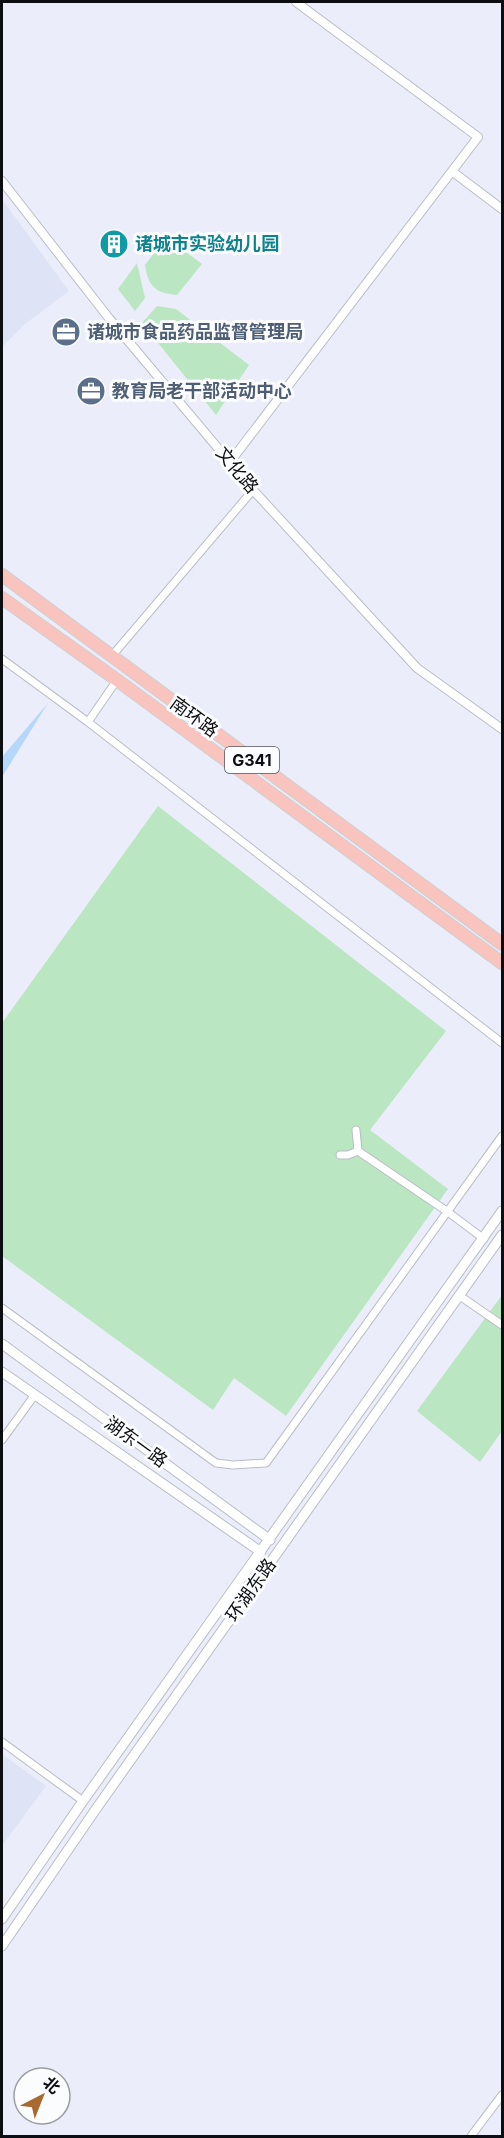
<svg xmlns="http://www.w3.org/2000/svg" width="504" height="2138" viewBox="0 0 504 2138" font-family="Inter,'Noto Sans SC',sans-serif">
<rect width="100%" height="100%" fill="#ebeefa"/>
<path fill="#dfe3f6" d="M2,199L69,291L25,324L2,347Z
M2,1754L46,1786L2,1846Z"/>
<path fill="#bae6c1" d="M166,237L202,264L177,295C155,293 148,286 145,265Z
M137,263L145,298L135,311L118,289Z
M157,306L176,309L249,365L216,415L142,323Z
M158,806L446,1031L370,1130L448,1189L286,1416L234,1378L213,1410L2,1256V1023Z
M502,1295V1431L480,1462L417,1411Z"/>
<path fill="#b6d7fc" d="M48,703L2,777V757Z"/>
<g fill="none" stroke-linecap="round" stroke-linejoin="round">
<g stroke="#babdc8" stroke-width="9">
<path id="minor" d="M111,657L253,490
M2,659L88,722L502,1043
M88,722L117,680
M356,1130L358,1151L448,1212L484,1239
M340,1155H348L358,1151
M460,1296L502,1325
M2,1308L216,1463L233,1465L266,1463L502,1136
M2,1440L34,1396
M2,1742L83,1801
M471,2136L502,2095"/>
</g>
<g stroke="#babdc8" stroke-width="10">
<path id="tertiary" d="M453,172L502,209
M2,181L108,317L253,490L417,668L502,729
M230,462L478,137L296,2"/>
</g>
<g stroke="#babdc8" stroke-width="11">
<path id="secondary" d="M2,1344L270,1540
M2,1372L261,1552
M2,1919L83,1801L502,1211
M2,1946L96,1809L502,1235"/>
</g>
<g stroke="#cfcfd0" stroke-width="14">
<path id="trunk" d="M2,575L502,944
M2,598L117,680L502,963"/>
</g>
<use href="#minor" stroke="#fff" stroke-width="7"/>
<use href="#tertiary" stroke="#fff" stroke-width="8"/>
<use href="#secondary" stroke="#fff" stroke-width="9"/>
<use href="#trunk" stroke="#fac4be" stroke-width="12"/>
</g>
<defs>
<g id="building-disc" transform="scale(1.5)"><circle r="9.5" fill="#0f9aa8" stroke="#fbfcfe"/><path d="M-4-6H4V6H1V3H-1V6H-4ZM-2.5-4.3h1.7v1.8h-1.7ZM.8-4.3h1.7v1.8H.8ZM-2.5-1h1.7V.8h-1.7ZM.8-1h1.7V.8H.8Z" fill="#fff"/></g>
<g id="office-disc" transform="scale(1.5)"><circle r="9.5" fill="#5c6f8a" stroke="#fbfcfe"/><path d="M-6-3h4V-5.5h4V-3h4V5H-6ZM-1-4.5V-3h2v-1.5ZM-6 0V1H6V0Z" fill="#fff"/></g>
</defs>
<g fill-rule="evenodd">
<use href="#building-disc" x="114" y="244"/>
<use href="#office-disc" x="66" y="332"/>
<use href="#office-disc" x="91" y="391"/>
</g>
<g text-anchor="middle" stroke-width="6" stroke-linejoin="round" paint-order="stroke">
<rect fill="#fbfcfe" stroke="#545559" stroke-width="1.5" x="225" y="747" width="54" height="26" rx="4.5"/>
<g font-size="16" font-weight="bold" fill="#0d0e12">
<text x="252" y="766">G341</text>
</g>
<g font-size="18" font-weight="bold" fill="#0d838f" stroke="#fbfcfe" text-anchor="start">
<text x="135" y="250">诸城市实验幼儿园</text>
</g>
<g font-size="18" font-weight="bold" fill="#4e5e75" stroke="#fbfcfe" text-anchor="start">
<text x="87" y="338">诸城市食品药品监督管理局</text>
<text x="112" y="397">教育局老干部活动中心</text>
</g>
<g font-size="18" fill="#0d0e12" stroke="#fbfcfe">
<text transform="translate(237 470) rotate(50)" y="6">文化路</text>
<text transform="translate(194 717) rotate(36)" y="6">南环路</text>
<text transform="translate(136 1442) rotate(36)" y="6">湖东一路</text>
<text transform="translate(251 1590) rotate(-55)" y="6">环湖东路</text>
</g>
</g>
<rect width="504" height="2138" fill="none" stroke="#0d0e12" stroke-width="6"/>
<g transform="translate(42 2096) rotate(42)"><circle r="28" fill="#fbfcfe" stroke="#9c9da0" stroke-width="1.5"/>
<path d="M0-4.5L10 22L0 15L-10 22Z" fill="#a86a30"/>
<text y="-9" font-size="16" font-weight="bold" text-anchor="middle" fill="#0d0e12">北</text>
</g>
</svg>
